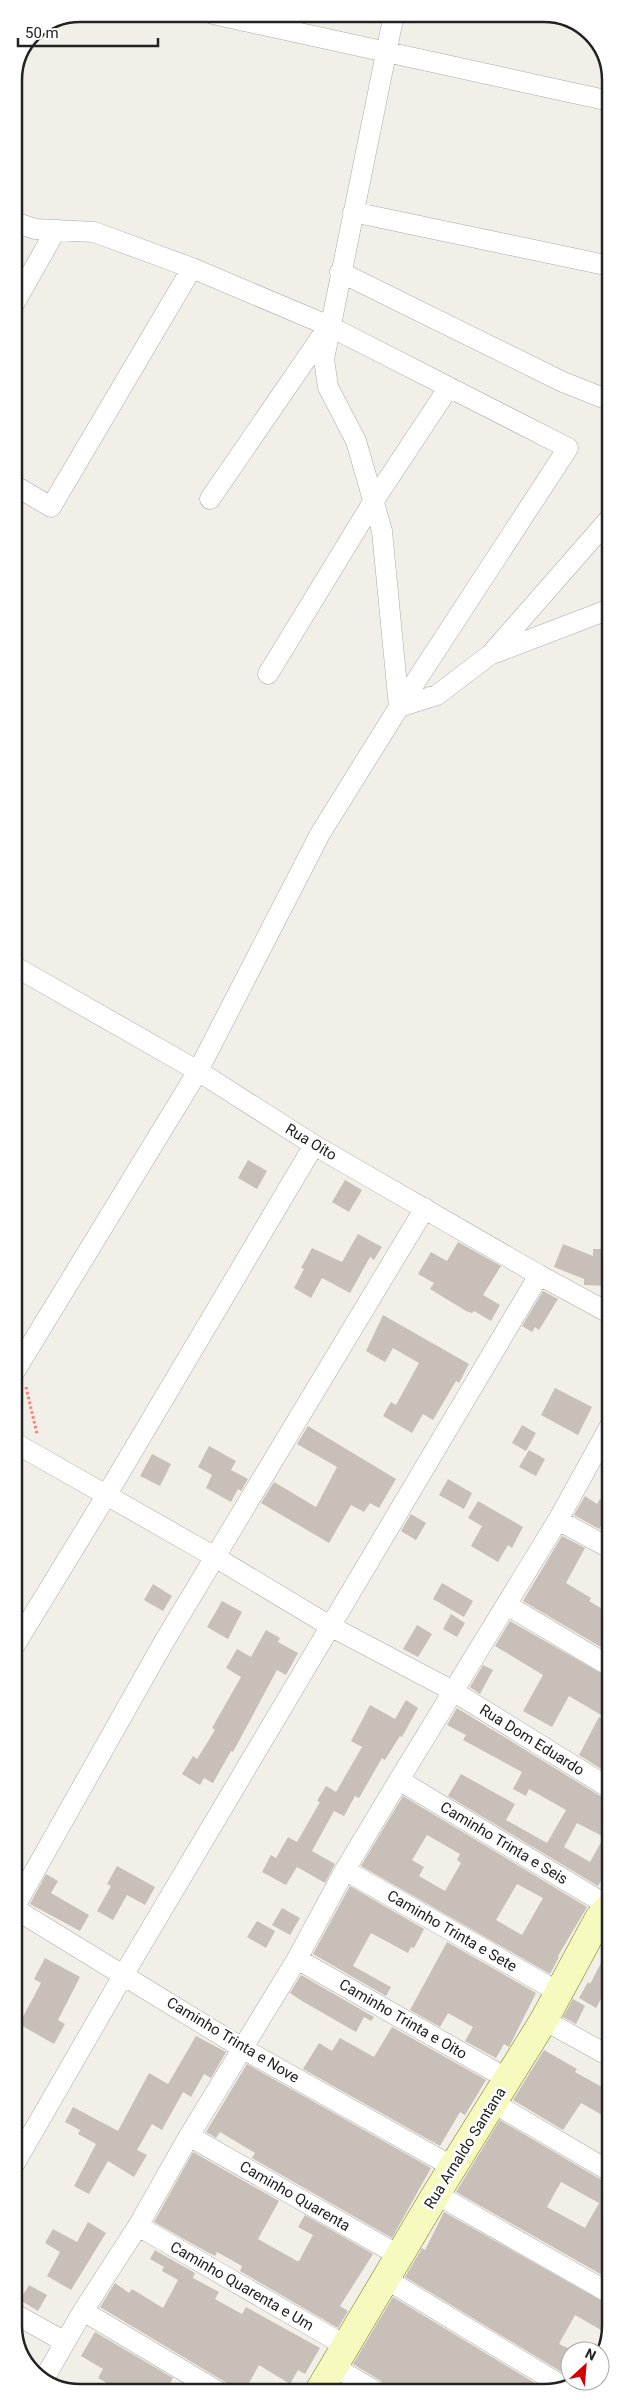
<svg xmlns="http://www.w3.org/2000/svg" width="625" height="2406" viewBox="0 0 625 2406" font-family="Roboto,sans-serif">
<rect width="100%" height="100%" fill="#f2efe9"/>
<path fill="#c7bfb8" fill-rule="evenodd" d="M248,1160L267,1171L257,1189L238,1178Z
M345,1180L362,1190L349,1212L332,1202Z
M358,1234L382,1247L374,1260L370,1257L350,1293L322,1278L311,1298L294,1288L304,1269L301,1268L312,1248L342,1262Z
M458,1242L501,1266L483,1295L500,1305L491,1321L474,1311L472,1313L466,1311L430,1289L434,1283L418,1274L431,1252L447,1261Z
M563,1244L593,1256V1249H608L607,1286L584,1285V1279L554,1267Z
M543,1291L558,1299L539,1330L535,1327L532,1332L522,1326Z
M383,1315L469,1364L459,1383L456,1381L433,1420L423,1414L412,1433L383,1416L391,1402L396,1405L419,1363L393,1348L385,1362L366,1351Z
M555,1388L592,1407L578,1435L541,1415Z
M522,1425L536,1433L526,1451L512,1443Z
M308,1426L396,1479L379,1508L370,1503L364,1512L351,1505L329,1543L261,1503L274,1482L316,1507L337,1467L297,1444Z
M209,1446L236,1461L231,1470L248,1479L241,1491L238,1489L231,1502L206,1488L212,1475L198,1467Z
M529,1450L545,1459L536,1476L519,1467Z
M152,1454L171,1464L160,1486L140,1476Z
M448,1479L472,1493L464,1509L439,1495Z
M585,1496L597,1504L600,1499L611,1506V1529L602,1524L599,1529L574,1515Z
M478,1501L523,1527L512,1548L508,1545L498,1562L471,1546L482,1526L468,1518Z
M411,1514L426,1523L416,1540L401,1531Z
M562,1536L585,1548L566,1583L591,1598L589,1601L611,1614V1653L523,1601Z
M442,1583L473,1601L464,1617L433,1599Z
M153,1584L172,1596L163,1611L144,1600Z
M222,1601L242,1612L228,1639L207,1627Z
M451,1614L465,1623L457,1637L443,1629Z
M510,1621L611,1679V1698L601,1715L569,1696L552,1727L523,1711L543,1675L495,1646Z
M417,1625L432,1634L418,1657L403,1649Z
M266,1630L280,1638L278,1642L298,1653L286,1675L277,1670L233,1752L231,1751L213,1783L204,1778L200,1785L182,1774L193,1756L197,1759L215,1730L212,1728L241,1677L226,1668L237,1649L251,1657Z
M483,1665L493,1670L480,1694L470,1687Z
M406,1700L418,1708L402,1737L400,1736L385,1760L382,1758L359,1798L355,1796L344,1816L334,1811L312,1851L335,1864L325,1883L297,1867L286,1885L262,1872L271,1855L276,1858L288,1837L297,1842L320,1802L317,1801L326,1786L336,1792L362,1747L351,1741L370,1705L395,1719Z
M457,1708L605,1799L611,1801V1864L598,1886L448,1796L461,1774L515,1804L506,1820L547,1843L566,1810L529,1789L526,1796L513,1789L522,1772L463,1740L466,1735L447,1725ZM577,1823L604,1837L590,1862L564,1847Z
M599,1717L611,1724V1775L579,1755Z
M403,1796L587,1907L558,1956L559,1957L550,1974L361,1866ZM427,1835L460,1854L457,1860L461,1863L445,1891L419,1876L424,1867L412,1860ZM517,1884L543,1898L522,1935L496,1920Z
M117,1866L155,1887L145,1905L127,1895L113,1920L97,1911L111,1886L107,1884Z
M46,1874L58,1881L51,1893L89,1915L80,1931L30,1904Z
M350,1886L424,1929L414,1948L411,1947L408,1953L371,1933L353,1966L391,1987L386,1996L313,1954Z
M282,1908L300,1918L290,1935L272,1925Z
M257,1921L275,1931L266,1948L247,1937Z
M447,1942L536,1993L509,2047L504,2044L496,2058L465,2041L473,2027L448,2013L440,2027L410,2010Z
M45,1958L80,1977L58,2020L65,2024L54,2044L19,2024L41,1983L34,1979Z
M601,1963L611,1969V1981L596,2008L579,1998L588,1982L590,1984Z
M301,1975L374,2017L371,2021L364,2017L356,2032L302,2001L290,1993Z
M573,1999L585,2006L576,2024L563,2017Z
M392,2027L486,2080L465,2115L460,2112L440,2146L303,2069L319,2043L332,2051L340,2038L374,2057Z
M196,2036L226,2052L211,2078L204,2074L191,2097L183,2092L162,2130L152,2124L137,2150L147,2155L134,2177L108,2161L89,2194L74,2186L96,2144L78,2134L80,2130L65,2122L73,2107L118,2131L149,2073L168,2084Z
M544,2050L577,2069L575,2072L611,2092V2120L581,2103L563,2130L513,2100Z
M247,2064L431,2168L392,2238L252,2158L255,2153L220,2132L216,2138L206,2132Z
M500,2120L605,2182L611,2184V2280L456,2192ZM561,2182L599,2203L585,2228L547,2207Z
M193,2152L279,2201L258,2239L297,2261H299L313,2235L298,2227L305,2215L373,2254L340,2306L348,2311L338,2328L240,2271L242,2266L217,2252L215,2256L207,2252L154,2222Z
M444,2212L611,2306V2326L608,2334L575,2315L559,2344L570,2349V2377L405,2277L422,2248L425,2250Z
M88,2222L106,2233L71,2290L47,2276L60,2252L45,2243L53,2229L77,2242Z
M144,2244L195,2273L193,2278L219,2292L215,2299L242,2314L246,2307L320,2348L305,2374L298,2370L290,2384L259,2365L244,2392H231L230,2387L225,2382L100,2307L115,2283L129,2293L132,2289L163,2308L178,2280L162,2271L164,2267L150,2259L155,2250Z
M29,2285L47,2295L38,2311L20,2300Z
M393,2297L548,2391H387L381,2381L353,2364Z
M95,2332L173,2378L165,2392H122L98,2378L103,2369L81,2356Z
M341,2384L353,2391H337Z"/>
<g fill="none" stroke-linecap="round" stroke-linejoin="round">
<g stroke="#a9a9a9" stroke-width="21">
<path id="street" d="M213,14L610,101
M353,212L610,266
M14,222L35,229L94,232L192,268L51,507L14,485
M192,268L329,326L568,448L399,707
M340,272L563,382L606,399L610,398
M14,304L56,230
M210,499L326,330
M495,653L610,609
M268,674L373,502L449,387
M399,707L437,695L491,654L610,518
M14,966L198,1071L314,1145L539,1275L611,1314
M15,1371L198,1071L320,834L399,707L382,531L356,441L328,387L324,359L394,14
M15,1443L215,1557L330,1626L453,1691L611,1789
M558,1520L611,1549
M507,1605L611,1667
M15,1645L106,1496L314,1145
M399,1780L610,1907
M345,1870L560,1993
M15,1906L165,1640L425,1208
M15,1909L242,2048L453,2167
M297,1959L508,2079
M544,2020L611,2057
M492,2102L611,2172
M189,2136L400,2256
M15,2163L124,1974L539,1275
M436,2194L611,2294
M138,2226L346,2346
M386,2279L564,2387
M83,2311L219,2392
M15,2314L65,2342
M335,2367L375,2391
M44,2379L83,2311L138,2226L189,2136L297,1959L345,1870L399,1780L558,1520L611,1424"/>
</g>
<g stroke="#707d05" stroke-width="29">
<path id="secondary" d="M319,2391L436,2194L544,2020L599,1918L611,1905"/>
</g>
<path stroke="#fa8072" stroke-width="3" stroke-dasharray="2.5 2.5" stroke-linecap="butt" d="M26,1387L37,1434"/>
<use href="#street" stroke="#fff" stroke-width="20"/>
<use href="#secondary" stroke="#f7fabf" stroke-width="28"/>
</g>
<g text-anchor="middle" stroke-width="5" stroke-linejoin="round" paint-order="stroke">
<g font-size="15" fill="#222" stroke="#fff">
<text transform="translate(311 1142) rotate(31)" y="5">Rua Oito</text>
<text transform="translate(532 1740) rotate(32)" y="5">Rua Dom Eduardo</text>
<text transform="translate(504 1843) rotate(31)" y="5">Caminho Trinta e Seis</text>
<text transform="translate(452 1931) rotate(30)" y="5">Caminho Trinta e Sete</text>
<text transform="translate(403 2019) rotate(30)" y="5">Caminho Trinta e Oito</text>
<text transform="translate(233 2040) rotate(31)" y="5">Caminho Trinta e Nove</text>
<text transform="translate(465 2148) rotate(-58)" y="5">Rua Arnaldo Santana</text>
<text transform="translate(295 2196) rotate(30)" y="5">Caminho Quarenta</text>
<text transform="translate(242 2286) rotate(30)" y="5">Caminho Quarenta e Um</text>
</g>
</g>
<path d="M0 0H625V2406H0ZM80 22H544A58 58 0 0 1 602 80V2326A58 58 0 0 1 544 2384H80A58 58 0 0 1 22 2326V80A58 58 0 0 1 80 22Z" fill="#fff" fill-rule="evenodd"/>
<path fill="none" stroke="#222" stroke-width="2.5" d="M80 22H544A58 58 0 0 1 602 80V2326A58 58 0 0 1 544 2384H80A58 58 0 0 1 22 2326V80A58 58 0 0 1 80 22Z"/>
<g transform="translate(585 2366) rotate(26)"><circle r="24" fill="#ffffff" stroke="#a7a7a7"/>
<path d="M0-4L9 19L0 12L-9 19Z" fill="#d40000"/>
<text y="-8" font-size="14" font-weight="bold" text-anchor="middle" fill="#222222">N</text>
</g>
<path d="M18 38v8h140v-8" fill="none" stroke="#222222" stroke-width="2.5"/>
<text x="25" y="38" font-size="15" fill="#222222" stroke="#ffffff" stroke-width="4" paint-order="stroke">50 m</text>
</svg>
